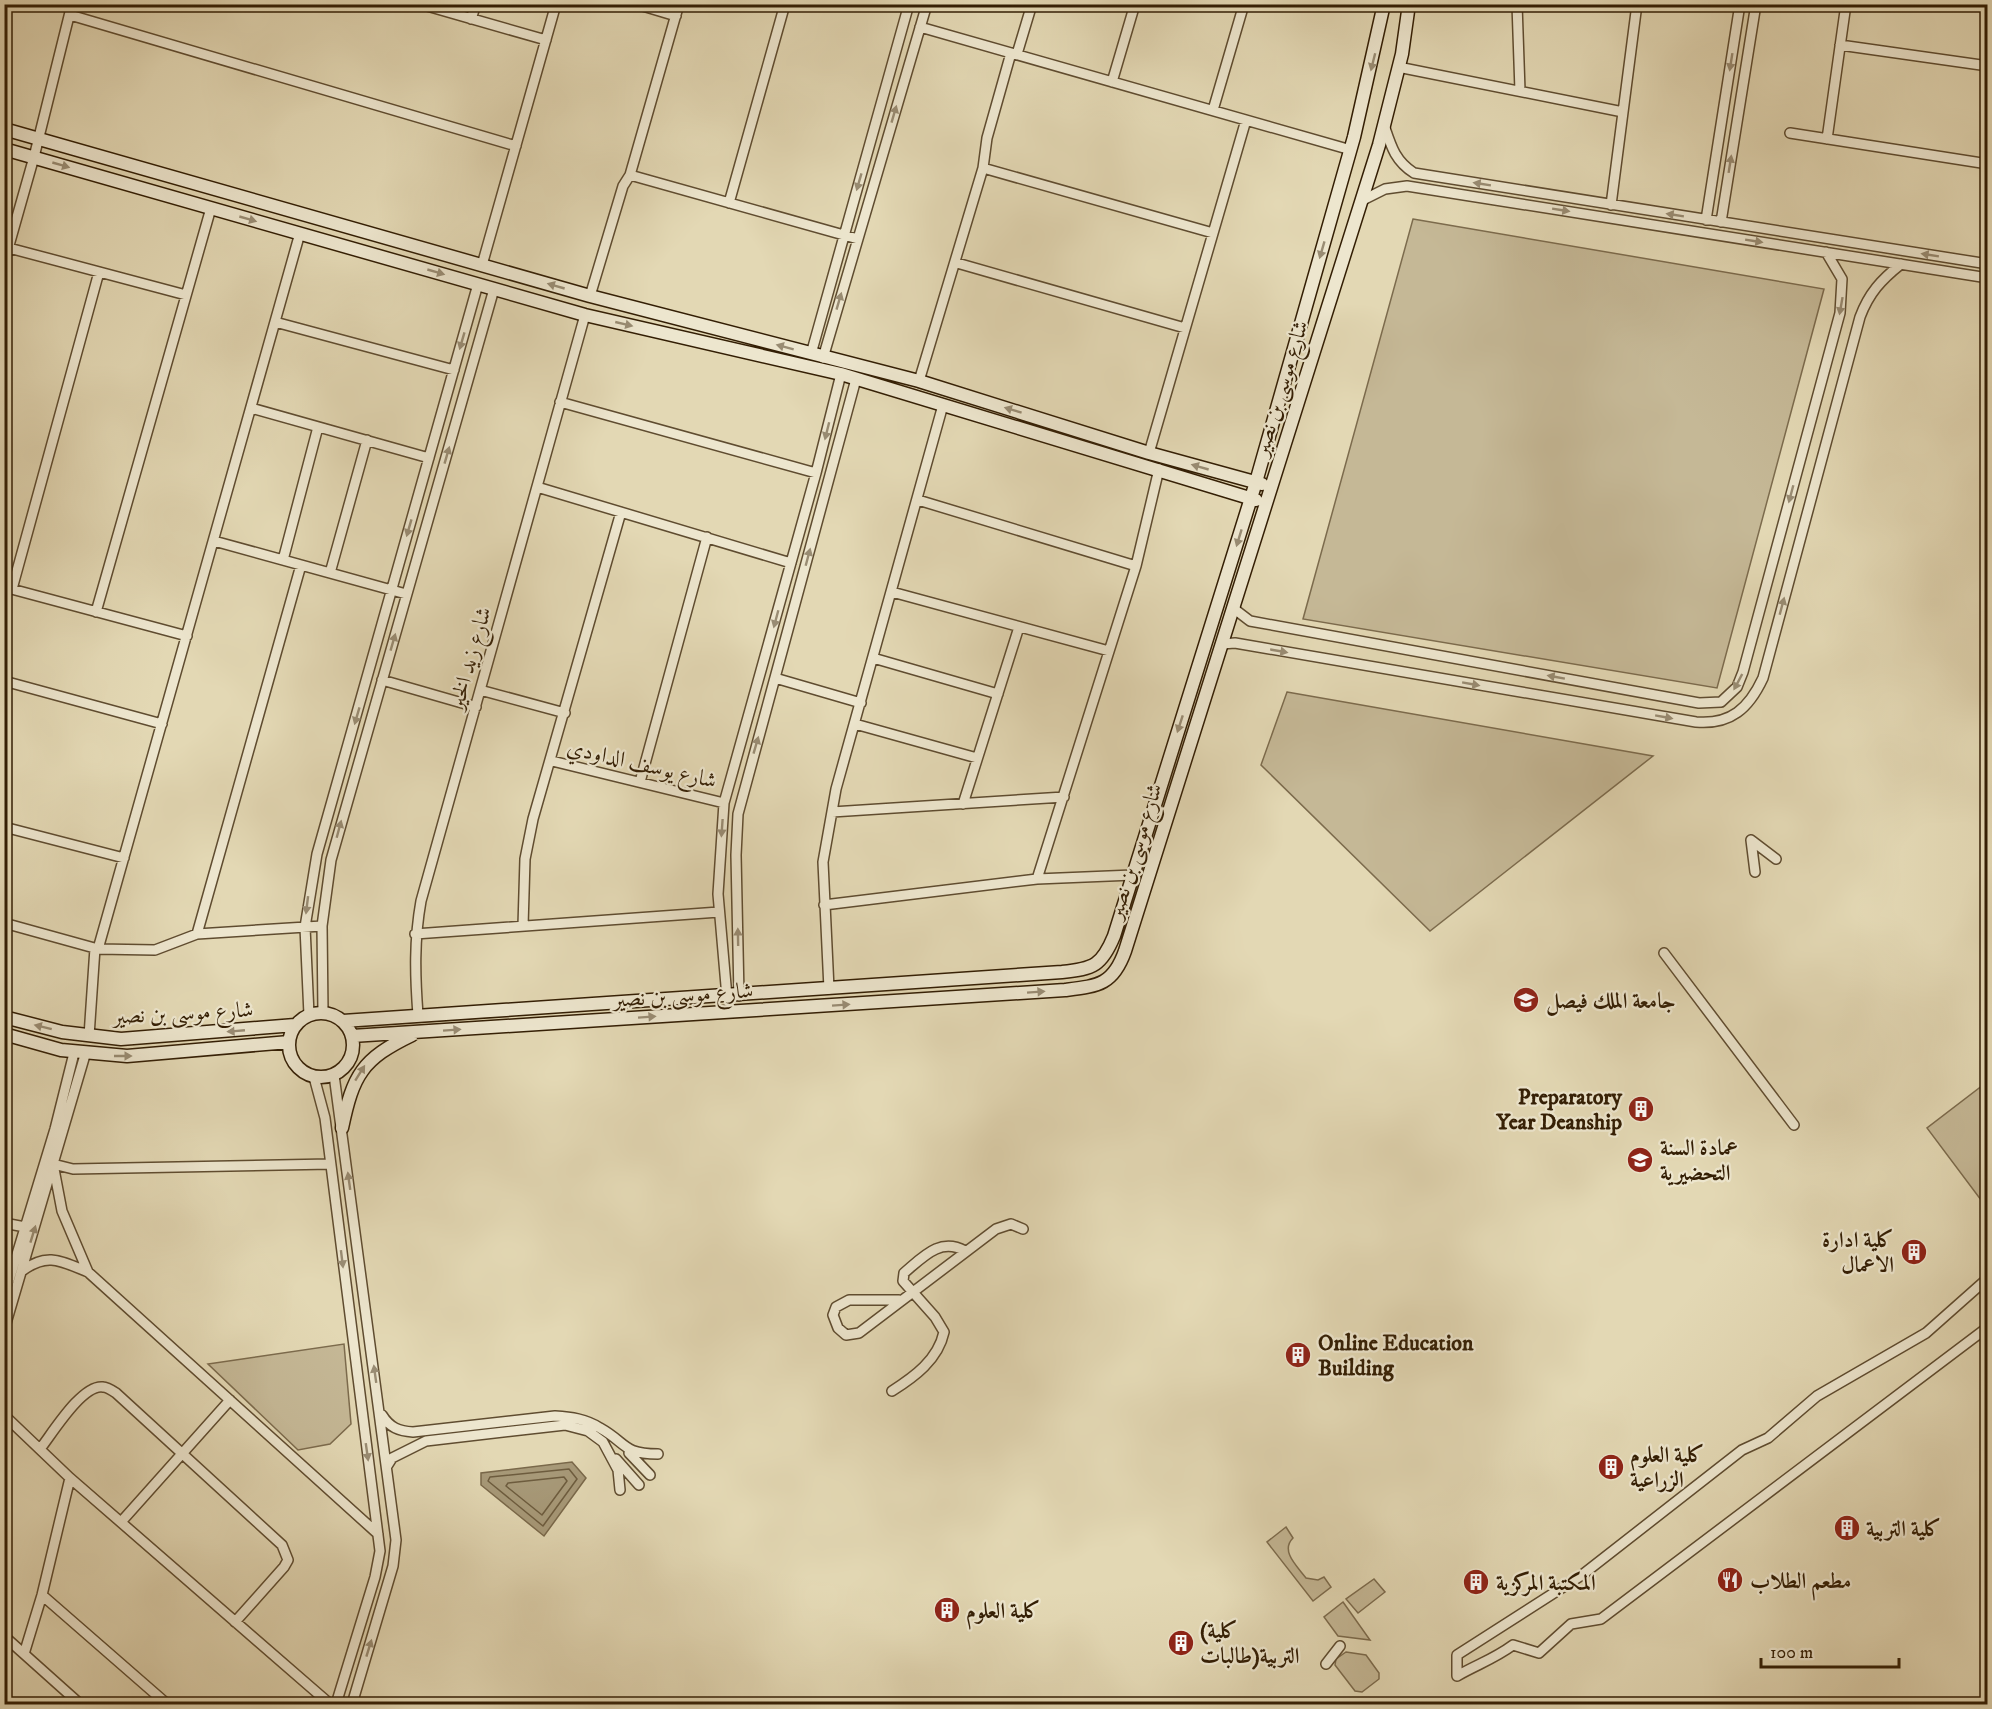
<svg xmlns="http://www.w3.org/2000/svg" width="1992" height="1709" viewBox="0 0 1992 1709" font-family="'IM FELL DW Pica',Amiri,serif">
<rect width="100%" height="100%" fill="#e3d8b4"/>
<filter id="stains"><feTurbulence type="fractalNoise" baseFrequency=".00333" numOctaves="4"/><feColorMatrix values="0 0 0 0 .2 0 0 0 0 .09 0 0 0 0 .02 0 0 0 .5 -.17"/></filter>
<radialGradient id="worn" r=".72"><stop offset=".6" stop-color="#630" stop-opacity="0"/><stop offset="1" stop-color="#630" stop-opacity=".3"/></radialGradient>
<path fill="#c5b896" stroke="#7c6b4d" stroke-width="1.5" d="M1413,219L1824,289L1717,688L1303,619Z
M1287,692L1653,756L1430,931L1261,765Z
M1987,1082V1208L1927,1128Z
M344,1344L351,1424L330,1444L298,1450L208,1364Z
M1286,1527L1293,1538C1280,1551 1297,1566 1306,1578L1318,1580L1324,1577L1331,1587L1313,1601L1267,1542Z
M1374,1579L1385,1592L1358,1613L1346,1599Z
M1343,1602L1370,1640L1338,1636L1324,1617Z
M1346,1652L1366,1655L1379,1673V1679L1362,1692L1355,1691L1335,1665L1336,1659Z"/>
<path fill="#a79978" stroke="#79684a" stroke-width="1.5" d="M572,1462L586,1478L544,1536L481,1485V1473Z"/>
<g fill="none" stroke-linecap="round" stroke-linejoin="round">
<path stroke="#6d5c3e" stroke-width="1.5" d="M569,1469L577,1479L543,1526L488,1481L490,1477Z
M564,1477L567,1481L542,1515L506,1486L508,1483Z"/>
<g stroke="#5f4c30" stroke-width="12">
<path id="street" d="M420,4L546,40
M636,4L676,16
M679,4L630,175L858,239
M1517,4L1520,91
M70,15L516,146
M471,19L476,4
M920,27L1351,150
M1840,45L1988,66
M1017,54L1032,4
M1398,67L1623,112
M1112,82L1135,4
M1213,110L1244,4
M1384,125C1391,146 1395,161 1414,173L1988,264
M1790,133L1988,164
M1827,139L1846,4
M983,168L987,138L1011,53
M1361,201L1385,189L1407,186L1988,278
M729,203L785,4
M1611,205L1637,4
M1706,220L1740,4
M1721,222L1756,4
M9,248L186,295
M4,263L34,157L72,4
M957,263L1185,328
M482,265L556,4
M590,296L623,186L630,175
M275,322L454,370
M811,354L909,4
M823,358L927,4
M919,381L983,168L1213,233
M560,402L816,473
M251,408L429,458
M1149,453L1246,120
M537,487L791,563
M918,500L1136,566
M214,541L406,594
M283,560L318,427
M330,573L367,440
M4,587L187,636
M12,589L99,272
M892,592L1109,651
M1233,608L1250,621L1699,703L1721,702L1737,687L1743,672L1840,313L1842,279L1826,252
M96,612L211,208
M1222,644L1235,643L1696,722C1731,725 1749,708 1763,678L1860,317C1869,293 1881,280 1901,264
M873,658L998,694
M775,678L861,703
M382,680L476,707
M4,681L162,724
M480,690L565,713
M855,724L977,758
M552,761L724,803
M640,782L707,537
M963,804L1019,627
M832,812L1064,797
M4,827L124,858
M1755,872L1751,840L1776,859
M1037,879L1136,566L1159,469
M824,905L1037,879L1133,875
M4,923L98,949L155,950L197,934L322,926
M523,926L525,859L533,819L621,512
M197,934L301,565
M415,934L719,912
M98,949L300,233
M1664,953L1794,1125
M829,989L823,862L836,789L943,405
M739,996L736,855L738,814L856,379
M727,997L718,894L724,803L816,473L841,374
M323,1012L322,926L331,860L494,289
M309,1015L305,927L317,854L478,284
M418,1015C415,976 414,940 421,901L585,315
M89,1036L95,948
M334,1075L396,1540L393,1566L352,1704
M314,1077L325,1118L380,1551L375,1577L336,1704
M45,1162L73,1169L330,1164
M54,1169L62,1211L88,1272
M4,1223L25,1227
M22,1271C47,1252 61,1261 88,1272L378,1534
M1988,1278L1926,1333L1817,1396L1768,1438L1742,1450L1582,1575L1457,1655V1676C1478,1664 1494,1659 1513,1645L1539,1653L1571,1624L1601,1619L1988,1327
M4,1297L55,1129L74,1053
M899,1300H849L836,1307L833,1315L838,1328L846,1335L859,1333L996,1229L1011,1224L1023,1229
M4,1330L85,1055
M892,1391C914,1377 938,1360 944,1332L935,1317L903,1281L904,1273C923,1257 940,1237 965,1251
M4,1415L70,1478L330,1704
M382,1415C390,1428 399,1431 413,1432L555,1416C571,1417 586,1419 600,1428C627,1443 622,1454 658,1454
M40,1449C52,1434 82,1384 103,1387C107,1387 113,1391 116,1393L282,1545L288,1560L284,1567L235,1622
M629,1453L650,1475
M616,1459L639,1485
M387,1466L392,1458L426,1441L565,1425L588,1431L603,1442L618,1470L620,1490
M121,1522L230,1400
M42,1595L167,1704
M4,1636L80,1704
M24,1654L42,1595L70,1478
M1326,1664L1340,1646"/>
</g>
<g stroke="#331e04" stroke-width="15">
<path id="secondary" d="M4,129L590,296L919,381L1149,453L1262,484
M4,149L585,315L841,374L1256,500
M289 1045a32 32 0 1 1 64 0a32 32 0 1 1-64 0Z
M4,1017L62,1032L121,1039L295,1025
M343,1021L1062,972C1094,969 1102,965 1114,936L1256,482L1354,137L1384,4
M4,1034L61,1050L127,1056L289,1042
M352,1036L1065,990C1098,986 1113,985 1125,951L1379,145L1402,54L1409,4
M342,1128C353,1075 362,1059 412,1035"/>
</g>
<use href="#street" stroke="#ede6ce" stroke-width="9"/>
<use href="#secondary" stroke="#ede6ce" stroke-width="12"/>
</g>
<defs><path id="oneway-solid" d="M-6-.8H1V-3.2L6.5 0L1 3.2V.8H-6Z" transform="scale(1.5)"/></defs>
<g fill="#998c73">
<use href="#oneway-solid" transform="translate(1373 62) rotate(104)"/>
<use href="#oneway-solid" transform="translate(1731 62) rotate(99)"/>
<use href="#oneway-solid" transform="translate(894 114) rotate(-74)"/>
<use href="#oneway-solid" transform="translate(1730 164) rotate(-81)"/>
<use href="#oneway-solid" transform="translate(61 165) rotate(16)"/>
<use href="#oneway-solid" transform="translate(859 182) rotate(106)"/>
<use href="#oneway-solid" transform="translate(1482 184) rotate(-171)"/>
<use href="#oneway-solid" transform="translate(1561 210) rotate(9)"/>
<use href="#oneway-solid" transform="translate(1675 215) rotate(-171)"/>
<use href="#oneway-solid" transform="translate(248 219) rotate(16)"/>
<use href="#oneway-solid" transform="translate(1754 241) rotate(9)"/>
<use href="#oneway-solid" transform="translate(1322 250) rotate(106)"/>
<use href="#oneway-solid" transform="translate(1930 255) rotate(-171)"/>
<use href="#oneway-solid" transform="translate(436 272) rotate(16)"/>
<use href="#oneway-solid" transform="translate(556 286) rotate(-164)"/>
<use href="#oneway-solid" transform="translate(839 301) rotate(-74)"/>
<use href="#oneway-solid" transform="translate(1841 306) rotate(100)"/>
<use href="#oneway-solid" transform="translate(624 324) rotate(13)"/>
<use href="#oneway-solid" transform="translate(462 341) rotate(106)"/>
<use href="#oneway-solid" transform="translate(785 347) rotate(-165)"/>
<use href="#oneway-solid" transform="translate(1013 410) rotate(-163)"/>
<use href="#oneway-solid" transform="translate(827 431) rotate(104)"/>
<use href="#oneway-solid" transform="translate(447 455) rotate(-74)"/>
<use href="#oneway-solid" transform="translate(1200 467) rotate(-164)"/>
<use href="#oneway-solid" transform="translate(1791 494) rotate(105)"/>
<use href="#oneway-solid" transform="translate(409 528) rotate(106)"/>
<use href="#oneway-solid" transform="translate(1239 538) rotate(107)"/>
<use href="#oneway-solid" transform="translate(808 557) rotate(-75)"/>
<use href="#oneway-solid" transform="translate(1782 606) rotate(-75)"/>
<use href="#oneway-solid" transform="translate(776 619) rotate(105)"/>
<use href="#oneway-solid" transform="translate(393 642) rotate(-74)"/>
<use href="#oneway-solid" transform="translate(1279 651) rotate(10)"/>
<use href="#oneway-solid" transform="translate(1556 677) rotate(-170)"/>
<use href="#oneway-solid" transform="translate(1738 682) rotate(118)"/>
<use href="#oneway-solid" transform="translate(1471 684) rotate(10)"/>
<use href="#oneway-solid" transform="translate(357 716) rotate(106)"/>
<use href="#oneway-solid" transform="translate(1664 717) rotate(10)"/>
<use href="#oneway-solid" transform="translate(1180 724) rotate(108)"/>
<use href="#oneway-solid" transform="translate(756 745) rotate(-74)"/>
<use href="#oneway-solid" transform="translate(722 828) rotate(94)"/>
<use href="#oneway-solid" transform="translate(339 829) rotate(-75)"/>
<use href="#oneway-solid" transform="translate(307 905) rotate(97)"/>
<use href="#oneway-solid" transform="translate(738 937) rotate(-91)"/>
<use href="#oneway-solid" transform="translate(1036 992) rotate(-4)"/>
<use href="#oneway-solid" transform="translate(841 1005) rotate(-4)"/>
<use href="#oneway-solid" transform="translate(647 1017) rotate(-4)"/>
<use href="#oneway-solid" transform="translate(43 1027) rotate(-166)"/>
<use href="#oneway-solid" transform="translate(452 1030) rotate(-4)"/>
<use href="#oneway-solid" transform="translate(236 1031) rotate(175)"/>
<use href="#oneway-solid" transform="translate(123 1056)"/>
<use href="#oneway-solid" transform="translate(360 1073) rotate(-58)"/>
<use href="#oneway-solid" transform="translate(349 1181) rotate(-98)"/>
<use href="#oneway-solid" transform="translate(33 1234) rotate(-73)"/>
<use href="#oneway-solid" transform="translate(342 1259) rotate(83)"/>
<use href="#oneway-solid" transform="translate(375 1374) rotate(-98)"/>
<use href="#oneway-solid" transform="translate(367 1452) rotate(82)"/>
<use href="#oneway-solid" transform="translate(369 1648) rotate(-73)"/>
</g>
<defs>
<g id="university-disc" transform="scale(1.35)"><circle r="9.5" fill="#8f2418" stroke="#ede6ce"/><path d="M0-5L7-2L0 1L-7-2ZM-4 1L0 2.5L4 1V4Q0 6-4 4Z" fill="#fff"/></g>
<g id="building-disc" transform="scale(1.35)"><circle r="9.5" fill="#8f2418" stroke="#ede6ce"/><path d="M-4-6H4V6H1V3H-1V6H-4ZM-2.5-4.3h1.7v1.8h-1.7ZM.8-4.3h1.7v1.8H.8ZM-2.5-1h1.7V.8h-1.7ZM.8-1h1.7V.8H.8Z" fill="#fff"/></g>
<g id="restaurant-disc" transform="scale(1.35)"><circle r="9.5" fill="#8f2418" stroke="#ede6ce"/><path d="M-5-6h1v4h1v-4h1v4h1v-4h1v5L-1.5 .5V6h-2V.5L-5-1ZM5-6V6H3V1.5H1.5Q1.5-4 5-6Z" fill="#fff"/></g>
</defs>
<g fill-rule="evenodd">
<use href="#university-disc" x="1526" y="1000"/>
<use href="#building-disc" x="1641" y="1109"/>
<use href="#university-disc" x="1640" y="1160"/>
<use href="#building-disc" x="1914" y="1252"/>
<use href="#building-disc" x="1298" y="1355"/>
<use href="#building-disc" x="1611" y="1467"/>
<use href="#building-disc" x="1847" y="1528"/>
<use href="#restaurant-disc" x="1730" y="1580"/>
<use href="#building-disc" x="1476" y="1582"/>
<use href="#building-disc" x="947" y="1610"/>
<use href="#building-disc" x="1181" y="1643"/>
</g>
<g text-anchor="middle" stroke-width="4.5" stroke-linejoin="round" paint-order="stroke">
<g font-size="22" fill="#331e04" stroke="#ede6ce">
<text transform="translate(1280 388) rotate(-73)" y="8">شارع موسى بن نصير</text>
<text transform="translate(469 658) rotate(-74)" y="8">شارع زيد الخير</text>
<text transform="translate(642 763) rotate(13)" y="8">شارع يوسف الداودي</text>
<text transform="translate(1134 851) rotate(-73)" y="8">شارع موسى بن نصير</text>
<text transform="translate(683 994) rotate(-4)" y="8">شارع موسى بن نصير</text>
<text transform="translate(183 1012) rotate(-3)" y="8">شارع موسى بن نصير</text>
</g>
<g font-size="22" font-weight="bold" fill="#331e04" stroke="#ede6ce" text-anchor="start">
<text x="1546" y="1008">جامعة الملك فيصل</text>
<text x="1622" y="1104" text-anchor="end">Preparatory<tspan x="1622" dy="25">Year Deanship</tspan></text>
<text x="1660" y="1155">عمادة السنة<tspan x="1660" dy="25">التحضيرية</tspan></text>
<text x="1894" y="1247" text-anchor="end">كلية ادارة<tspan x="1894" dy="25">الاعمال</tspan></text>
<text x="1318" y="1350">Online Education<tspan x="1318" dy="25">Building</tspan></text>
<text x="1630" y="1462">كلية العلوم<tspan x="1630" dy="25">الزراعية</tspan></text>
<text x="1866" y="1536">كلية التربية</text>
<text x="1750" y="1588">مطعم الطلاب</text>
<text x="1496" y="1590">المكتبة المركزية</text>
<text x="966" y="1618">كلية العلوم</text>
<text x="1200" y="1638">(كلية<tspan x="1200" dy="25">التربية(طالبات</tspan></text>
</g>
</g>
<rect width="1992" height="1709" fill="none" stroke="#e3d8b4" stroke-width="24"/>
<rect x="6" y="6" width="1980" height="1697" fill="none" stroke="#331e04" stroke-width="3"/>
<rect x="12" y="12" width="1968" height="1685" fill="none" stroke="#331e04" stroke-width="1.5"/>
<path d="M1761 1658v9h138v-9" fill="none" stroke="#331e04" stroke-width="3"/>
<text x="1770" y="1658" font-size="18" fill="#331e04" stroke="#ede6ce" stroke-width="4.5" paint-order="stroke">100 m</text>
<rect width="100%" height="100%" filter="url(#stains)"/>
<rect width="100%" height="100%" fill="url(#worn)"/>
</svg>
